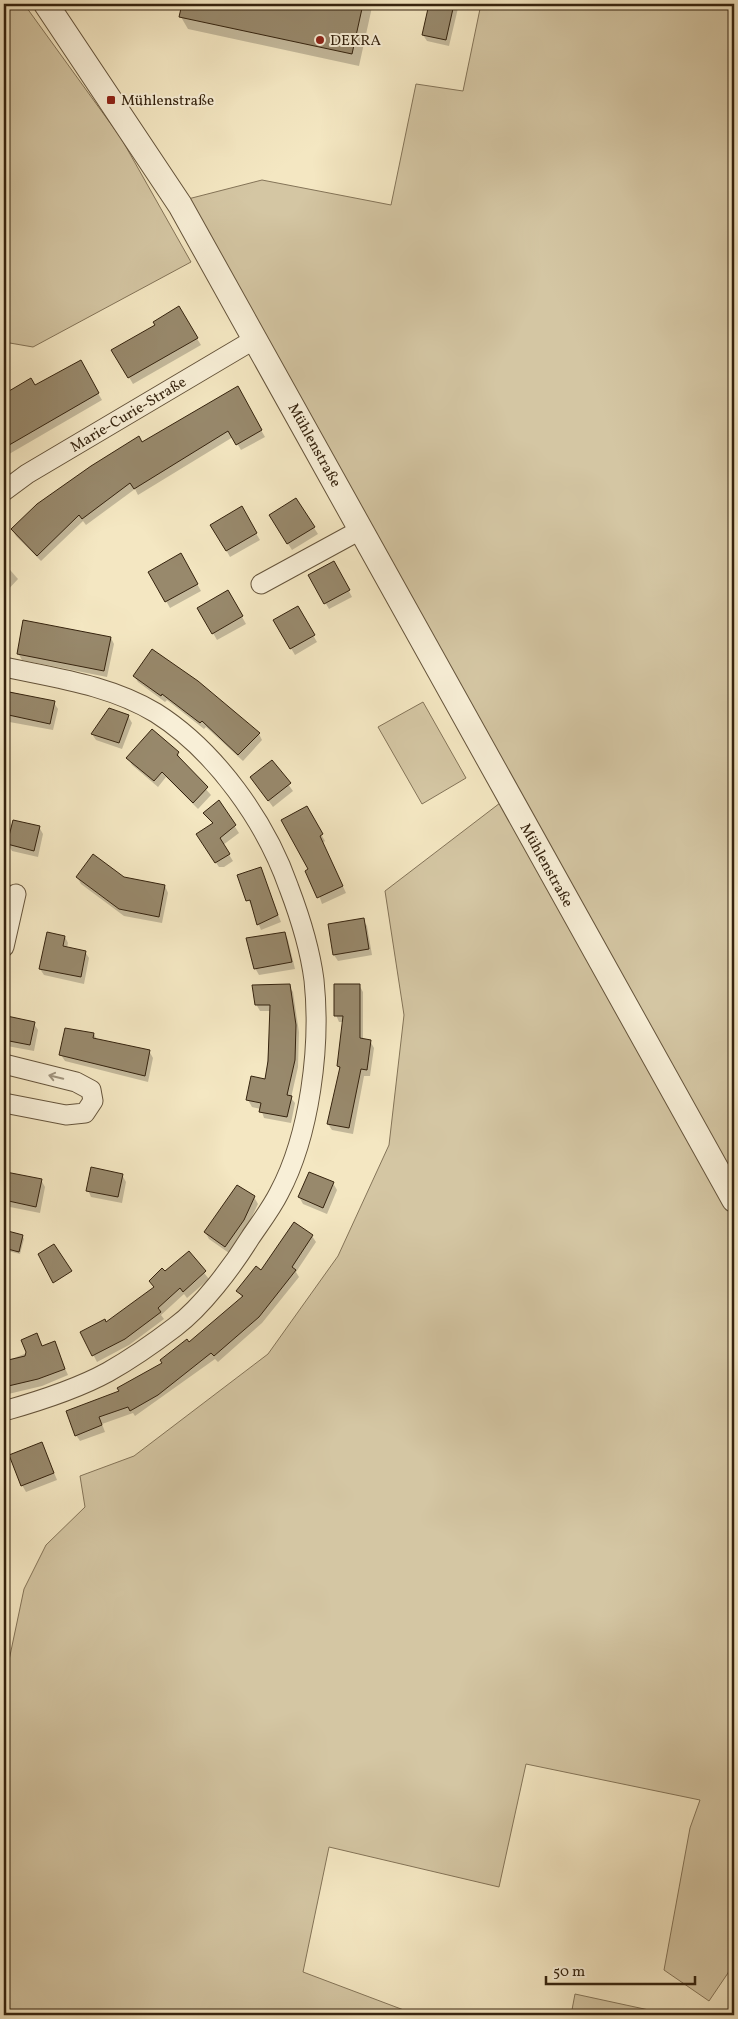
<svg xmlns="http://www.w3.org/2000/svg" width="738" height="2019" viewBox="0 0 738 2019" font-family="Vollkorn,serif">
<rect width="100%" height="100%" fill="#f4e7c2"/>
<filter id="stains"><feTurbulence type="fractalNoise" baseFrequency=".004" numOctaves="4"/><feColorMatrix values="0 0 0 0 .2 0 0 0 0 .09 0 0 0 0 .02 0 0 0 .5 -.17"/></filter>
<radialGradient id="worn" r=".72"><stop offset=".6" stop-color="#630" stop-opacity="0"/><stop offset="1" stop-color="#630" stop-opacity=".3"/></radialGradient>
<path fill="#d4c6a3" stroke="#847458" d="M4,4H24L121,138L191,262L33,347L4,342Z
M481,4H734V1178L188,199L262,180L391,205L416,84L463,91Z
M423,702L466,778L422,804L378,727Z
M500,803L734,1217V1959L728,1973L709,2001L664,1970L690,1828L700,1800L526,1764L499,1887L329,1847L303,1972L417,2015H4V1684L24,1589L46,1545L85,1507L80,1476L134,1456L268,1354L338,1256L389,1145L404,1015L385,891Z
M575,1994L672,2015H571Z"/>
<path fill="#0003" d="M183,4H370L372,7L359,66L188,29L181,17Z
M430,4H459L449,46L427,41L423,35Z
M178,308L201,345L133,384L113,350L156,325Z
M80,362L102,400L4,457V395L31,379L35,387Z
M237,388L265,437L241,450L233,437L138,495L135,489L86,525L83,521L41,561L16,536L12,529L142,444Z
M296,500L318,534L292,550L270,516Z
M241,508L260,540L230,557L212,525Z
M181,555L201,591L170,608L150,572Z
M4,563L18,579L4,594Z
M334,563L352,597L329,609L310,576Z
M228,592L246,624L217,640L199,609Z
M297,608L317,642L295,655L275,621Z
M111,638L114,644L107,677L22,660L18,653Z
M152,651L234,711L259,734L262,740L243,761L206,727L204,729L167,700L165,702L138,682L134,676Z
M4,690L54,703L58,709L53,730L4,721Z
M128,716L132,723L122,749L96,740L92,734Z
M178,753L181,761L211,795L198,809L166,777L158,787L132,765L128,758Z
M272,762L293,791L273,807L251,777Z
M219,802L239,833L223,845L233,861L224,867H219L201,841L213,824L204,813Z
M306,808L325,841L323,843L346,893L322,904L310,870Z
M39,827L43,834L38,857L12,851L8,844Z
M261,869L281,922L261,930L239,876Z
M77,877L124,878L165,886L168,893L162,923L124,916L81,884Z
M363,920L367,926L372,955L338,961L334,955Z
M285,933L288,940L295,969L259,975L255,968Z
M65,937L68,943L67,948L85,952L89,958L84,984L44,975L40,969Z
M359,985L363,992V1040L370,1041L374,1048L370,1076H364L353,1134L332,1130L328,1124L340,1070L338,1066L344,1022H339L336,1015Z
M289,986L293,992L299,1032L298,1067L291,1098L295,1103L291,1123L264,1118L261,1109L252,1107L248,1100L266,1080L271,1011H260L256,1004Z
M8,1018L34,1024L38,1030L34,1051L7,1046L4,1036Z
M94,1034L97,1040L149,1051L153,1058L148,1082L65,1061L61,1055Z
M7,1173L41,1180L45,1187L40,1213L5,1206L4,1186Z
M122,1175L126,1182L122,1203L91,1197L88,1190Z
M333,1183L337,1190L327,1214L303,1204L299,1197Z
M254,1197L258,1204L247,1227L229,1253L209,1239L205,1232Z
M4,1232L22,1236L24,1239L20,1254L4,1250Z
M312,1236L316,1242L296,1272L299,1277L262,1323L218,1362L215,1359L135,1416L133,1413L102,1424L105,1432L80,1441L76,1435L121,1391L164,1363L242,1298L238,1291Z
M188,1253L209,1279L187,1298L184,1294L161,1315L164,1319L129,1345L97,1362L82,1333L106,1324L155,1288L150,1281L165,1273Z
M42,1347L56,1348L68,1375L42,1386L4,1395V1362Z
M45,1450L57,1480L26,1492L22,1485Z"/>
<path fill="#98896c" stroke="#35230e" d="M182,4H363L352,54L179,17Z
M429,4H454L446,40L422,35Z
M179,306L198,338L128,378L111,350L155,325L153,322Z
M81,360L99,393L4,448V394L31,378L35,385Z
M238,386L262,430L236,445L228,431L134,489L130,483L82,519L79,515L37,556L11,529L37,504L91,466L139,436L142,442Z
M296,498L315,527L287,544L269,515Z
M242,506L257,533L226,551L210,525Z
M181,553L198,584L165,602L148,572Z
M334,561L350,590L324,604L308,575Z
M228,590L243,616L212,634L197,608Z
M298,606L315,635L290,649L273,620Z
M23,620L111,637L104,671L17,654Z
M152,649L198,681L260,733L238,755L202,721L200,723L162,694L161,696L133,676Z
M4,691L55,701L50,724L4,714Z
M109,708L129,715L119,743L91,734Z
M152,729L179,752L177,755L208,787L193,803L162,772L154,781L126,758Z
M272,760L291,783L268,801L250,777Z
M219,800L236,825L220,838L230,854L215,863L196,834L213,823L203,813Z
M307,806L323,834L320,836L343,886L317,898L305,871L308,869L281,820Z
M13,820L40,826L34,851L7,844Z
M93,854L124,877L165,885L159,917L119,909L76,877Z
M261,867L278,915L257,925L250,900L246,901L237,875Z
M364,918L369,949L333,955L328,924Z
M47,932L65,936L63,946L86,951L81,977L39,969Z
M285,932L292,962L254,969L246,938Z
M290,984L296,1025L295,1060L287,1095L292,1096L287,1117L259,1112L261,1103L246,1100L251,1076L265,1079L268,1061L270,1005H255L252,985Z
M334,984H360V1038L371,1040L367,1070L361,1069L349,1128L327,1124L340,1067L337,1066L343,1016H334Z
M7,1016L35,1022L30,1045L4,1040Z
M65,1028L94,1033L93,1038L150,1050L145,1076L59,1055Z
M91,1167L123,1174L118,1197L86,1191Z
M6,1172L42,1179L36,1207L4,1200Z
M309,1172L334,1182L323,1208L298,1197Z
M237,1185L255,1196L244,1220L225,1247L204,1232Z
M294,1222L313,1235L292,1267L296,1270L259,1317L214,1356L211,1353L158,1395L130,1411L128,1407L99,1417L102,1425L75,1436L66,1411L119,1391L117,1388L162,1363L160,1360L187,1339L189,1342L243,1296L236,1291L256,1266L261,1270Z
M4,1230L23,1235L19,1252L4,1248Z
M54,1244L72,1271L53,1283L38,1254Z
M189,1251L206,1271L183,1292L180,1288L158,1308L161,1312L125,1339L92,1356L80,1332L105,1319L106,1322L154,1287L149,1281L162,1268L165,1271Z
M37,1333L42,1346L55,1341L65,1369L38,1379L4,1387V1361L25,1356L26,1352L21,1340Z
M42,1442L54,1473L21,1486L9,1455Z"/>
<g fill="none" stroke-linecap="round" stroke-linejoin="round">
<g stroke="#65543b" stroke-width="21">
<path id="minor" d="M4,491L27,474L255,339
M261,584L362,529
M4,667C55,678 110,685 156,713C216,751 266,822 289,888C300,917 310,949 314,980C321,1046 310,1135 279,1193C271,1209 260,1223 250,1238C232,1267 202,1307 175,1327C154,1343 131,1359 108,1372C79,1388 36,1402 4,1411
M4,947L16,894
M4,1064L76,1082L91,1090L93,1101L85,1113L66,1115L4,1103"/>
</g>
<g stroke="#65543b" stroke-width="26">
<path id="tertiary" d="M46,4L180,205L734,1200"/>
</g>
<use href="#minor" stroke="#f8efd7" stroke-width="19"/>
<use href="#tertiary" stroke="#f8efd7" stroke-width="24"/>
</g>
<defs><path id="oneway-shaft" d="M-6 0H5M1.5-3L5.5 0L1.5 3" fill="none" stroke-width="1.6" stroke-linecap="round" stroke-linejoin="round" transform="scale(1.25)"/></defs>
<use stroke="#a0937d" href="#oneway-shaft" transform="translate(56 1077) rotate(-166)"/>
<g fill="#8f2418" stroke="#f8efd7" stroke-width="2">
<circle cx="320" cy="40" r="5"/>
<rect x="106" y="95" width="10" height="10" rx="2.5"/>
</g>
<g text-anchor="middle" stroke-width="4" stroke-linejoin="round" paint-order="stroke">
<g font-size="15" fill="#35230e" stroke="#f8efd7" text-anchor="start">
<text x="330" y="45">DEKRA</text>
<text x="121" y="105">Mühlenstraße</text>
</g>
<g font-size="15" fill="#35230e" stroke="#f8efd7">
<text transform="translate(128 414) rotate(-31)" y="5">Marie-Curie-Straße</text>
<text transform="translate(315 445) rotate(61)" y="5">Mühlenstraße</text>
<text transform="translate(547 865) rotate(61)" y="5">Mühlenstraße</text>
</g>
</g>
<rect width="738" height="2019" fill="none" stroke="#f4e7c2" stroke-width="20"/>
<rect x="5" y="5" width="728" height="2009" fill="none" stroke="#35230e" stroke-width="2.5"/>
<rect x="10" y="10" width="718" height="1999" fill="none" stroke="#35230e"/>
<path d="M546 1976v8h149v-8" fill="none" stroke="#35230e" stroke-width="2.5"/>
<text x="553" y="1976" font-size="15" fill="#35230e" stroke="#f8efd7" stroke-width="4" paint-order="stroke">50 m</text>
<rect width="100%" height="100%" filter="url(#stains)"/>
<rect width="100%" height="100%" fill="url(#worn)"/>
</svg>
